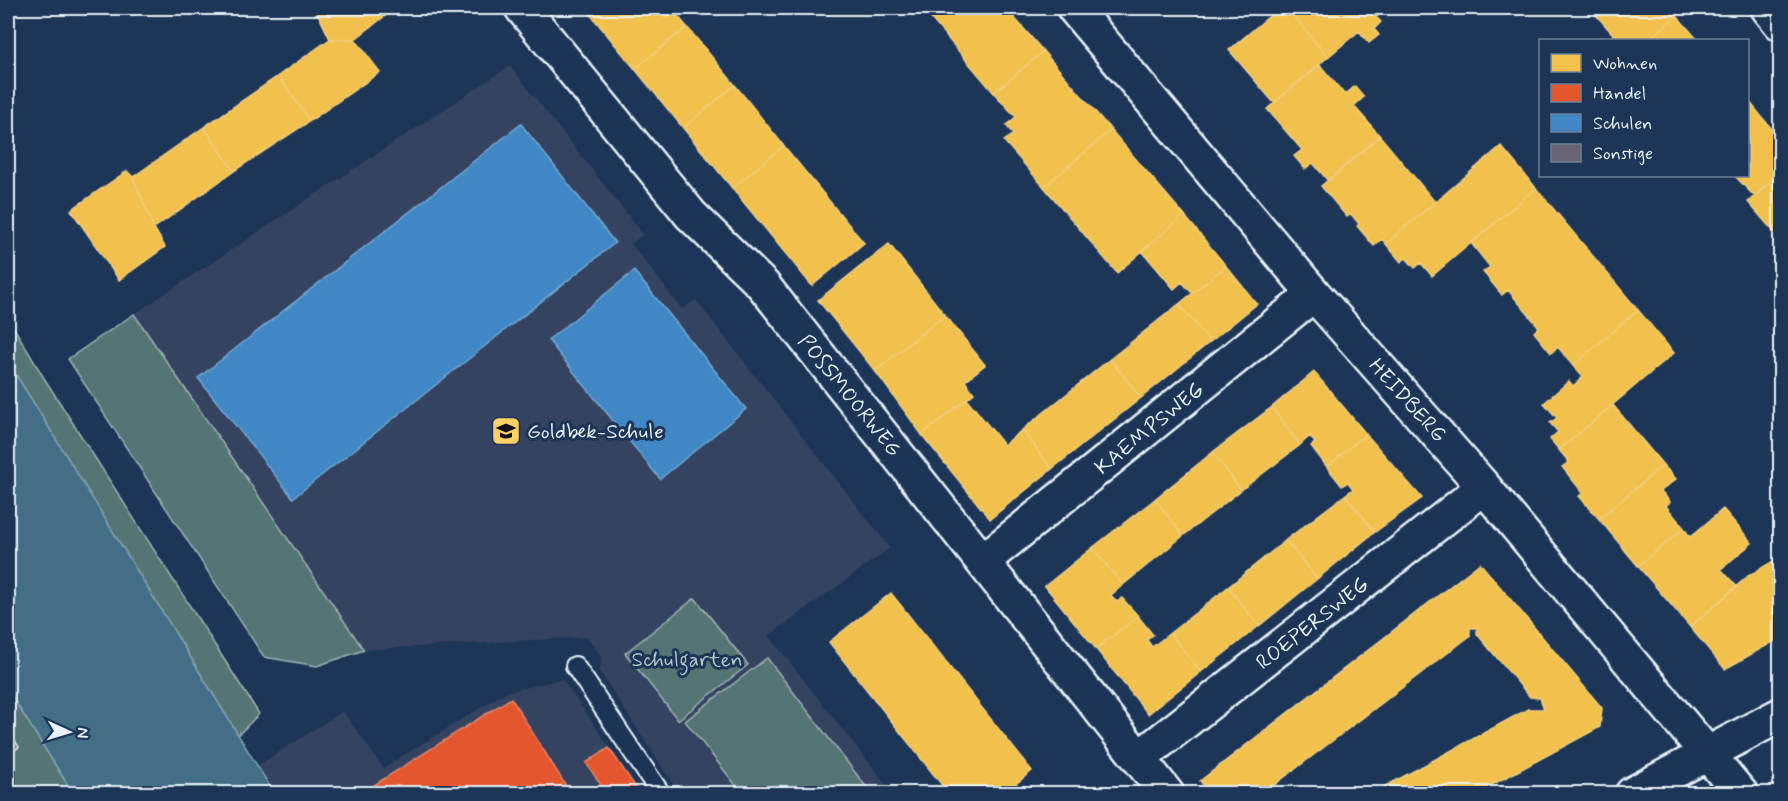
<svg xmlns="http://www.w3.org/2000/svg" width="1788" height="801" viewBox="0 0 1788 801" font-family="Mynerve,sans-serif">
<rect width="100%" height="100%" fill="#1d3557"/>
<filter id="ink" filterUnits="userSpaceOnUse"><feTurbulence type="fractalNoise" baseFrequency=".0167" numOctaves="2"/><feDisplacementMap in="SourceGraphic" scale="12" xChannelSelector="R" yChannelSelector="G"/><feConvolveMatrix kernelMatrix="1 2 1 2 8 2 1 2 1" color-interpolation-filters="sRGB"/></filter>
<g filter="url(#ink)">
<path fill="#344360" d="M510,66L643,234L631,244L682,309L696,300L890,548L769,636L893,793H679L600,672L601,656L586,637L364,650L134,314Z
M562,679L642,793H274L257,766L343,711L383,768L506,692Z"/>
<path fill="#547575" stroke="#9eb3b6" stroke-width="1.5" d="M134,314L364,650L317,666L264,657L68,359Z
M8,318L44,378L259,714L238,735L8,362Z
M695,598L748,665L678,720L625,653Z
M767,658L871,793H742L685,721Z
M8,690L73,793H8Z"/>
<path fill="#426e86" stroke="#84a2b4" stroke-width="1.5" d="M8,362L38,410L274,793H73L8,690Z"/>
<path fill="#f2c14e" stroke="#efcf81" stroke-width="1.5" d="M315,8H387L389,13L355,39H330Z
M585,8H671L687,27L635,69Z
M922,8H1006L1043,51L994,93Z
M1279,8H1287L1328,57L1274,103L1229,50Z
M1287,8H1387L1376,17L1381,22L1374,29L1379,35L1369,43L1359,31L1328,57Z
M1590,8H1670L1677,16L1648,40H1618Z
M1677,16L1698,40H1648Z
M687,27L735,85L683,128L635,69Z
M330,39H355L380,72L310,121L278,76Z
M1043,51L1111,130L1044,187L1004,141L1013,134L1006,125L1016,117L994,93Z
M1320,65L1345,95L1355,86L1364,97L1354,106L1380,136L1328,181L1313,163L1305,169L1294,156L1302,150L1267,109Z
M278,76L310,121L234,171L204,127Z
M735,85L784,146L732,188L683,128Z
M1748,100L1780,139V173L1754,196L1735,176H1748Z
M204,127L234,171L154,228L133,177Z
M1111,130L1184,215L1117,273L1044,187Z
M1380,136L1435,202L1386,244L1382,239L1374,246L1357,226L1359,224L1351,214L1347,217L1321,186Z
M784,146L864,243L812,286L732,188Z
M1501,146L1536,188L1432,276L1421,263L1415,268L1406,258L1401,262L1386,244Z
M127,171L133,177L154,228L165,247L119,280L71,210Z
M1780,173V239L1748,202Z
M1536,188L1638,310L1573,366L1558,347L1551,353L1534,332L1539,327L1508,290L1502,295L1483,272L1490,267L1471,243Z
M1184,215L1226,266L1192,293L1182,282L1174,289L1142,251Z
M889,244L945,315L875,371L818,300Z
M1226,266L1257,304L1210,342L1179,304Z
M1179,304L1210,342L1141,398L1110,359Z
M1638,310L1674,353L1559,450L1550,439L1558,432L1550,423L1557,418L1544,403L1569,381L1573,386L1583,377L1573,366Z
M945,315L985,365L965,381L974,393L922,435L875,371Z
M1110,359L1141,398L1052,469L1022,430Z
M1314,372L1366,434L1327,467L1311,446L1315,443L1310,436L1300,445L1272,407Z
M967,399L1004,445L1022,430L1052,469L990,519L922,435Z
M1613,405L1663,465L1599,519L1579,496L1583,493L1562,467L1569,462L1559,450Z
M1272,407L1300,445L1241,490L1213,452Z
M1366,434L1422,498L1375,532L1345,495L1353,489L1348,482L1342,486L1327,467Z
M1213,452L1241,490L1183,536L1155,499Z
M1663,465L1676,479L1661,491L1670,502L1666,506L1684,528L1638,566L1599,519Z
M1345,495L1375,532L1317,579L1286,540Z
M1155,499L1183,536L1123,585L1092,548Z
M1723,509L1752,543L1721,569L1737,587L1690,627L1638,566L1684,528L1690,537Z
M1286,540L1317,579L1259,626L1228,587Z
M1092,548L1123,585L1111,595L1117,602L1122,598L1138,616L1096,649L1045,586Z
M1780,557V638L1725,669L1690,627L1748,576Z
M1480,563L1602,708L1600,727L1475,794H1371L1528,709H1544L1540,698L1530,697L1477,634V628H1470V636L1269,789L1273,794H1210L1200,781Z
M1228,587L1259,626L1201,672L1170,633Z
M891,593L1032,771L1003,794H949L829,642Z
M1138,616L1153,635L1147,640L1152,647L1170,633L1201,672L1148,714L1096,649Z"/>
<path fill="#e4572e" stroke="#e5856b" stroke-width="1.5" d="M511,698L571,794H360Z
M609,748L640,794H607L586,763Z"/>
<path fill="#3f88c5" stroke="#72a8d4" stroke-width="1.5" d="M521,124L615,243L293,498L198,378Z
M634,271L746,409L660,479L548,340Z"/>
<path fill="#686375" stroke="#e8f1f8" stroke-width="1.5" d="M8,730L19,747L8,755Z"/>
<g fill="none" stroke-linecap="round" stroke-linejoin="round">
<g stroke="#e8f1f8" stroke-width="22">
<path id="lane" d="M575,666L661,794"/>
</g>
<g stroke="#e8f1f8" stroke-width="38">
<path id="street" d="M522,8L691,215L763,285L1167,794
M1074,8L1314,294L1484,487L1741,794
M1768,8L1780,23
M983,561L1314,294
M1139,758L1484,487
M1632,794L1780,715"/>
</g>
<use href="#lane" stroke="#1d3557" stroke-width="18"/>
<use href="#street" stroke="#1d3557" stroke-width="33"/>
</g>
</g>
<defs>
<g id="school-square" transform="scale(1.5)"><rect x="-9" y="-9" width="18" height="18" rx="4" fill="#ffd166" stroke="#1d3557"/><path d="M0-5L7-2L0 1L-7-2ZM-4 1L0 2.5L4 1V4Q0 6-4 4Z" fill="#111"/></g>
</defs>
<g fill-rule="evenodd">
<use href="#school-square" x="506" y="431"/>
</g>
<g text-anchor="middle" stroke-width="6" stroke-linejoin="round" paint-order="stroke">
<g font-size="21" fill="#e8f1f8" stroke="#1d3557">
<text transform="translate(850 395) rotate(51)" y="7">POSSMOORWEG</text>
<text transform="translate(1408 400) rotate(48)" y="7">HEIDBERG</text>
<text transform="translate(1149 428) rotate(-39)" y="7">KAEMPSWEG</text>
<text transform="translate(1312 623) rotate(-38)" y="7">ROEPERSWEG</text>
</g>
<g font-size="21" fill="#e8f1f8" stroke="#1d3557" text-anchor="start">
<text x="527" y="438">Goldbek-Schule</text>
</g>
<g font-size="21" fill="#b4c6ca" stroke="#1d3557">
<text x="687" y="666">Schulgarten</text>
</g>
</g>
<rect width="1788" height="801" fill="none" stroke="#1d3557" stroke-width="30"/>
<rect x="15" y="15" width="1758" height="771" fill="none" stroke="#e8f1f8" stroke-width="2" filter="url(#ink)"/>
<rect x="1539" y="39" width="210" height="138" fill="#1d3557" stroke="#6e8097" stroke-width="1.5"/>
<rect x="1551" y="54" width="30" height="18" fill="#f2c14e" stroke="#6e8097" stroke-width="1.5"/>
<text x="1593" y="69" font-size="18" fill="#e8f1f8">Wohnen</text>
<rect x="1551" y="84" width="30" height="18" fill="#e4572e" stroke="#6e8097" stroke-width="1.5"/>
<text x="1593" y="99" font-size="18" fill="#e8f1f8">Handel</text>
<rect x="1551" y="114" width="30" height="18" fill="#3f88c5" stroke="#6e8097" stroke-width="1.5"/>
<text x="1593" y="129" font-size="18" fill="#e8f1f8">Schulen</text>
<rect x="1551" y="144" width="30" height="18" fill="#686375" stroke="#6e8097" stroke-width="1.5"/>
<text x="1593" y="159" font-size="18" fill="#e8f1f8">Sonstige</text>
<g transform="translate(69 732) rotate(94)" stroke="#1d3557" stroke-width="4.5" paint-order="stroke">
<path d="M0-4.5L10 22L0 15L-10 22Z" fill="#e8f1f8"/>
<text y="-9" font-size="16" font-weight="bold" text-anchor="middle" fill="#e8f1f8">N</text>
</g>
</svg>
